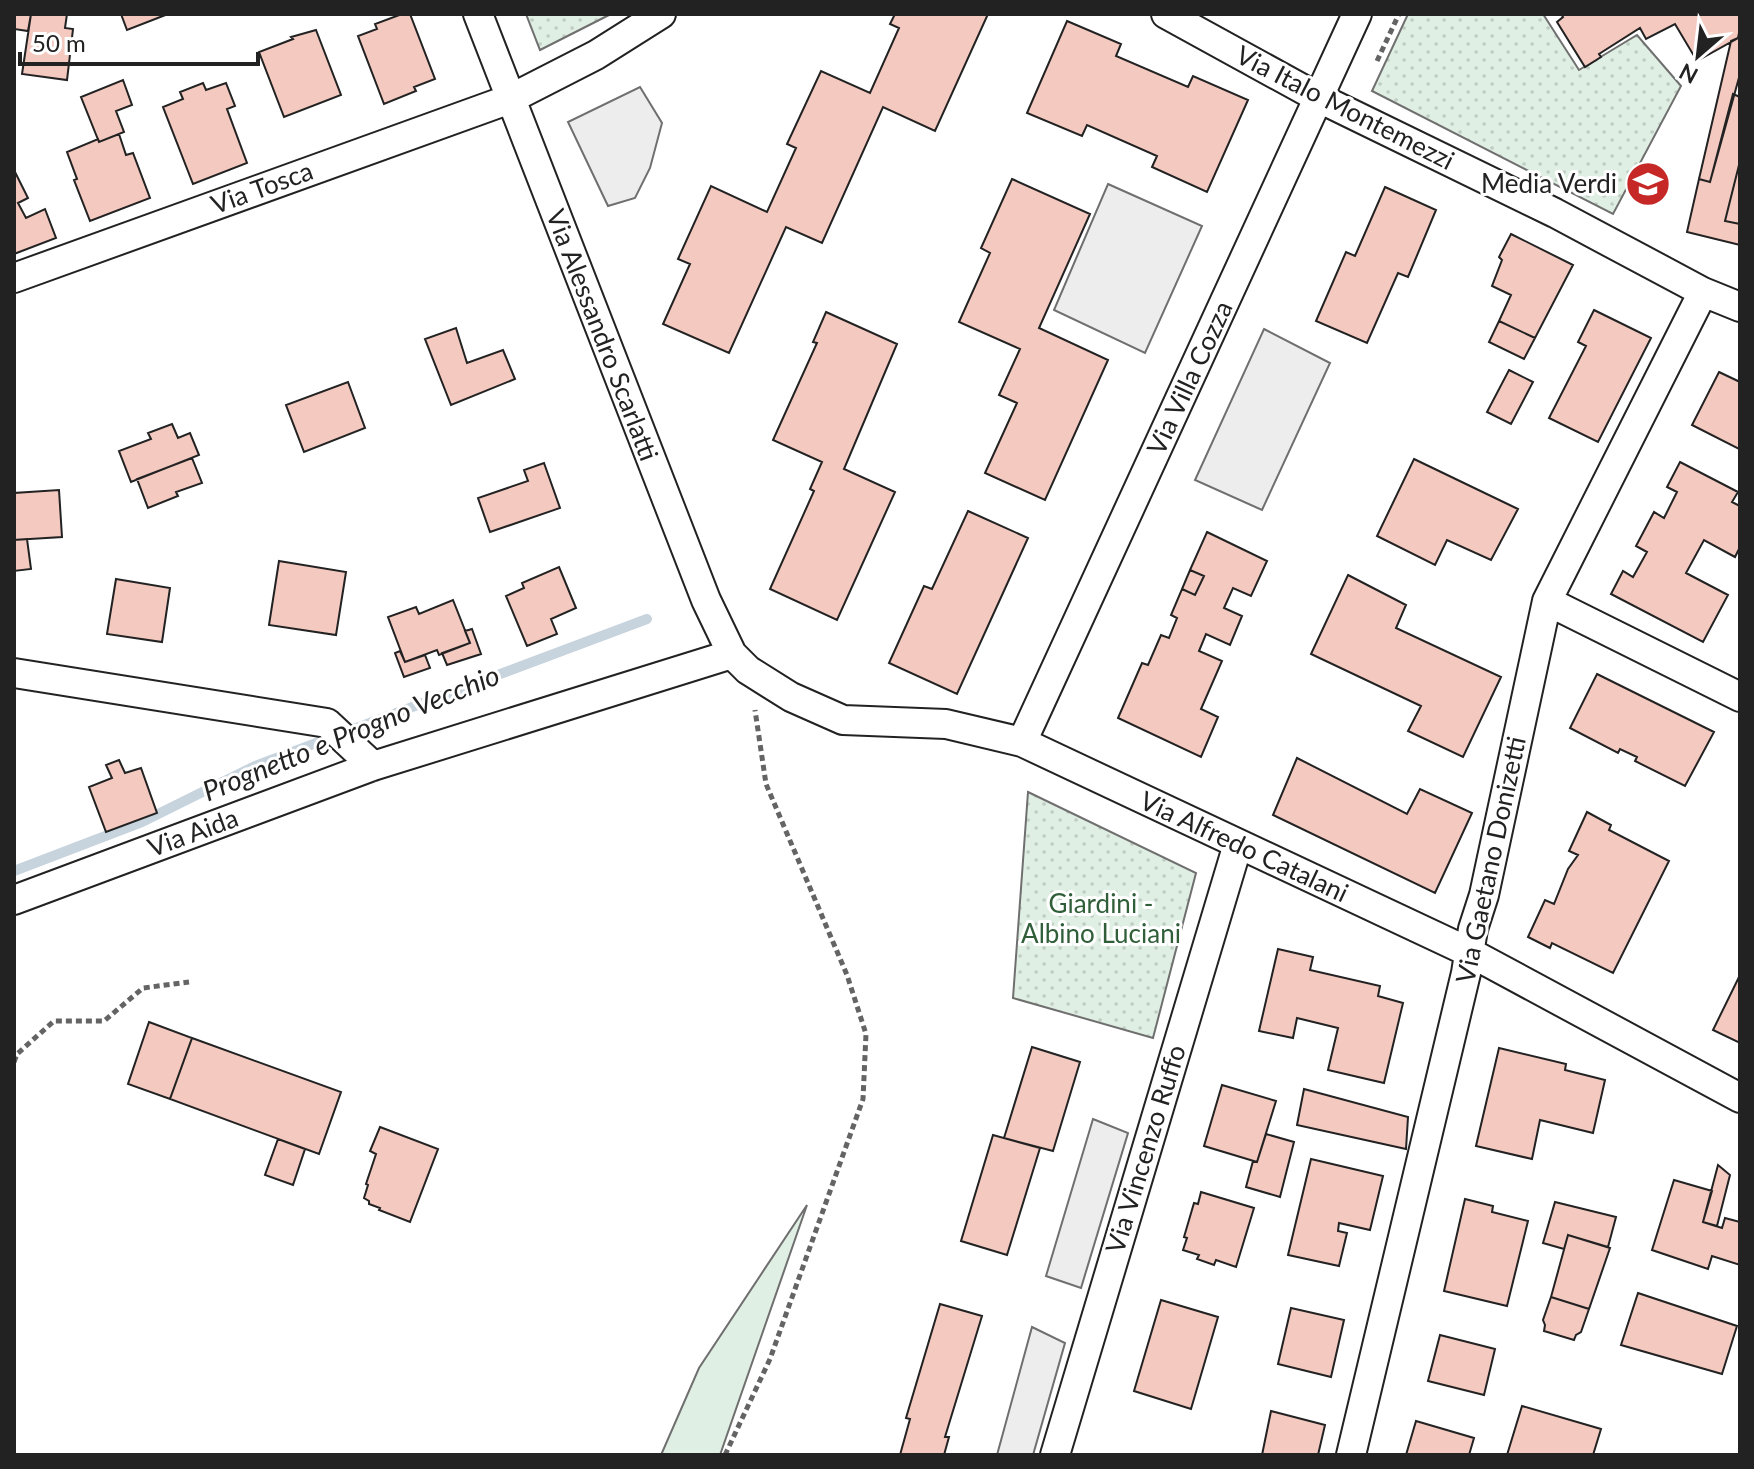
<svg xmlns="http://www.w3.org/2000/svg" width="1754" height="1469" viewBox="0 0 1754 1469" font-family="Lato,sans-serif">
<defs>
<pattern id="park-dots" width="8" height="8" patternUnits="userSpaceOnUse" patternTransform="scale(2)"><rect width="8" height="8" fill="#e0efe3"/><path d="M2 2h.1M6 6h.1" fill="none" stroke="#c0cdc2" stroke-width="1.8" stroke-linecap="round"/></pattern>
</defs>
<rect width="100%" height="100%" fill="#fff"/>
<path fill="#e0efe3" stroke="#6f6f6f" stroke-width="2" d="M807,1205L720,1455H661L699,1368Z"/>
<path fill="url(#park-dots)" stroke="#6f6f6f" stroke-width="2" d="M526,14H611L540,50Z
M1408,14H1543L1579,70L1637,35L1681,86L1613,214L1372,91Z
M1028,792L1196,873L1153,1038L1013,998Z"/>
<path fill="#ededed" stroke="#6f6f6f" stroke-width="2" d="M640,87L662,123L650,168L635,198L608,206L568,122Z
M1108,184L1202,226L1145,353L1054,310Z
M1264,329L1330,363L1262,510L1195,480Z
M1093,1119L1128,1133L1081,1288L1046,1276Z
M1032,1327L1065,1343L1033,1455H997Z"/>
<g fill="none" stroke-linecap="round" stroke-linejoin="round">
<path stroke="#c7d3dd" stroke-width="10" d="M14,871L142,822L255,766L647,619"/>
</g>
<path fill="#f3c9c0" stroke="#222" stroke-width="2" d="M14,14H31L28,31L14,29Z
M31,14H67L65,28L73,29L67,80L22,74Z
M121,14H168L127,30Z
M402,14H410L435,79L414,87L416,91L384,104L358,36L377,29L375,24Z
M895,14H988L935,131L883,107L822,243L786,227L729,353L663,324L690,264L678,259L711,186L767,212L796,148L787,144L821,71L870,93L899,28L890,24Z
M1561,14H1740V28L1738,38L1697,61L1675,24L1646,39L1640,28L1599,54L1601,57L1585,67L1557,22L1563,17Z
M1067,21L1121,44L1116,56L1188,87L1193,76L1248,100L1207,192L1152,167L1157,156L1087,125L1082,136L1027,113Z
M1740,28V74L1710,182L1699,179L1731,41L1738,38Z
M316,30L341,95L284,117L259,52L293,39L291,37Z
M123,80L132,105L116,111L124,132L99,142L81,97Z
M203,83L206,90L226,83L235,106L227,109L247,163L193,184L163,107L183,99L180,92Z
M1733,94L1740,97V161L1725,221L1740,224V245L1687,232L1699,179L1710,182Z
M119,134L126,155L133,153L150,198L90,221L74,180L77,179L67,152L98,139L99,142Z
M1740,161V224L1725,221Z
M14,170L28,198L18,203L26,218L45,209L56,238L14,254Z
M1012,179L1090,214L1039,328L1108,360L1045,500L985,473L1017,403L999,395L1020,349L959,322L990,253L981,248Z
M1385,187L1436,210L1408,277L1398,273L1367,343L1316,321L1346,252L1355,256Z
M1511,234L1573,265L1535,338L1499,321L1511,295L1492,286L1502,260L1499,257Z
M1594,310L1651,338L1598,442L1549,418L1586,346L1578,342Z
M826,312L897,344L844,469L895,492L837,620L770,589L814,491L810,489L822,462L773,440L817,343L813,342Z
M1499,321L1535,338L1524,359L1489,342Z
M456,328L467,363L503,350L515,379L451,405L425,339Z
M1509,370L1533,382L1511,424L1487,412Z
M1719,372L1740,382L1739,449L1692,425Z
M348,382L365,428L304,452L286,405Z
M172,424L178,438L190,433L199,455L131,482L119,451L151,439L148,433Z
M192,458L202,483L176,492L178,496L148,508L137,479Z
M1414,459L1518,509L1491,560L1447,540L1435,565L1377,536Z
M1680,462L1738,492L1732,502L1740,506V547L1735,557L1704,540L1686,573L1728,595L1703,642L1611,594L1623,571L1633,577L1647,552L1636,546L1654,512L1664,518L1677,492L1667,487Z
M544,463L560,508L490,532L478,498L528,481L524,470Z
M59,490L62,537L14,540V493Z
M968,511L1028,538L957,694L889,663L924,586L932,589Z
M1207,532L1267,561L1251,596L1233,588L1224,608L1242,616L1230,645L1206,634L1199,651L1222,661L1201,709L1218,717L1201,757L1118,718L1142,663L1148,665L1161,635L1169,638L1177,618L1171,615L1182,589L1195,595L1204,576L1190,570Z
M27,539L31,569L14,571V540Z
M279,561L346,572L336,635L269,625Z
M559,567L576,608L551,619L557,634L527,646L506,596L524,588L522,583Z
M1190,570L1204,576L1195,595L1182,589Z
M1348,575L1406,605L1396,628L1501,677L1463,757L1408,731L1421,706L1311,654Z
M116,579L170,588L162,642L107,634Z
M453,600L470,643L439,655L437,650L405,662L388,617L416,607L419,614Z
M472,629L481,654L447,665L442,653L470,643L465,631Z
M400,651L405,662L425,655L430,668L404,677L395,653Z
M1597,674L1714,732L1685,786L1635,761L1637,757L1620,749L1618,753L1570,728Z
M1297,758L1407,814L1420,789L1472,813L1435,893L1273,815Z
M119,760L125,773L141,768L157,813L106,832L89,787L112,778L106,765Z
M1587,812L1611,825L1609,830L1669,861L1613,973L1552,943L1550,948L1528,937L1545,900L1554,904L1568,869L1578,855L1569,851Z
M1278,949L1313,957L1310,970L1380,986L1378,996L1403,1003L1384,1083L1328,1070L1338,1028L1297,1018L1293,1038L1259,1031Z
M1740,975V1043L1713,1030Z
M149,1022L192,1038L170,1099L128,1084Z
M192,1038L341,1092L319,1154L170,1099Z
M1032,1047L1080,1062L1053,1151L1004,1138Z
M1499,1048L1566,1064L1565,1070L1605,1080L1593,1133L1540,1120L1532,1159L1476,1146Z
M1222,1085L1276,1101L1257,1162L1204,1146Z
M1304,1089L1408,1117L1406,1149L1297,1125Z
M380,1127L438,1149L410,1222L379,1210L380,1208L369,1204V1201L364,1198L368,1185L366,1184L376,1154L370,1151Z
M1266,1134L1294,1142L1280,1197L1246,1187L1253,1161L1257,1162Z
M993,1135L1040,1148L1007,1255L961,1241Z
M278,1139L305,1149L293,1185L265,1175Z
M1311,1159L1383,1176L1370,1230L1339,1223L1338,1231L1347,1233L1339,1266L1288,1255Z
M1718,1165L1730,1175L1717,1226L1703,1222Z
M1674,1180L1712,1191L1703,1222L1722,1228L1725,1218L1740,1222V1265L1712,1256L1708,1269L1652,1250Z
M1201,1192L1254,1208L1236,1267L1216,1260L1214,1265L1197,1259L1199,1255L1183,1250L1187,1238L1184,1237L1194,1203L1198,1204Z
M1465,1199L1493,1206L1492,1212L1528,1221L1507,1306L1444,1291Z
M1555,1202L1616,1217L1608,1247L1568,1235L1564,1249L1543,1243Z
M1568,1235L1610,1248L1589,1309L1551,1297Z
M1638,1293L1737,1326L1722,1374L1621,1345Z
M1551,1297L1589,1309L1581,1332L1576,1335L1574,1340L1544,1331L1545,1325L1543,1320Z
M1161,1300L1218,1317L1191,1409L1134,1391Z
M940,1304L982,1316L945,1437H949L944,1455H900L910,1419L906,1418Z
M1291,1308L1344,1320L1331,1377L1278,1364Z
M1440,1335L1495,1349L1484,1395L1428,1381Z
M1522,1406L1601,1429L1593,1455H1507Z
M1271,1411L1325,1425L1318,1455H1262Z
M1416,1421L1474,1438L1469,1455H1406Z"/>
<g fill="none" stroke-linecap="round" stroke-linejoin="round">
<g stroke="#222" stroke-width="32">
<path id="minor" d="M478,14L706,600L732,654L748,670L791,697L843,720L946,724L1022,742L1469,952L1740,1098
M1166,14L1319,98L1555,213L1703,292L1740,307
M14,278L510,99L596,55L661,14
M1547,601L1740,697
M14,673L327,723L373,766
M1022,742L1357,14
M14,900L373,766L732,654
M1055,1455L1238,844
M1351,1455L1466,973L1473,929L1484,895L1547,601L1703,292"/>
</g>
<path stroke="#646464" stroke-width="5" stroke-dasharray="6 4" stroke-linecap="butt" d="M1377,61L1399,14
M14,1062L17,1054L54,1021H104L143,988L189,982
M725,1455L770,1359L863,1099L866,1034L847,975L766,784L755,710"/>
<use href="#minor" stroke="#fff" stroke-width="28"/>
</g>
<defs>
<g id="school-disc" transform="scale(2.3)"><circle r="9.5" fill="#c62828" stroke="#fff"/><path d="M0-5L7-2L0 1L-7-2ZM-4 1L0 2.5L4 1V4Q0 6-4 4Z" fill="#fff"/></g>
</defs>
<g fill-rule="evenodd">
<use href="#school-disc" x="1648" y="184"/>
</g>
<g text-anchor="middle" stroke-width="6" stroke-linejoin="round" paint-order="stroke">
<g font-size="26" fill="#222" stroke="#fff">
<text transform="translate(1345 108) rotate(27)" y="9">Via Italo Montemezzi</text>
<text transform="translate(262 188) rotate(-20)" y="9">Via Tosca</text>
<text transform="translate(602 335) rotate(69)" y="9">Via Alessandro Scarlatti</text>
<text transform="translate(1190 378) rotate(-65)" y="9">Via Villa Cozza</text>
<text transform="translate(193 833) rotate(-20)" y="9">Via Aida</text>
<text transform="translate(1244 847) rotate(25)" y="9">Via Alfredo Catalani</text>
<text transform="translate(1491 860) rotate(-78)" y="9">Via Gaetano Donizetti</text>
<text transform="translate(1146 1149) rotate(-73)" y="9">Via Vincenzo Ruffo</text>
</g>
<g font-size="26" fill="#222" stroke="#fff" text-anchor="end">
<text x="1617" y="193">Media Verdi</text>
</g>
<g font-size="26" fill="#2f5e38" stroke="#fff">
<text x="1101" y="913">Giardini -<tspan x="1101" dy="30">Albino Luciani</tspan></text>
</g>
<g font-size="28" font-style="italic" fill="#222" stroke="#fff">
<text transform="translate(351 733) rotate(-22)" y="10">Prognetto e Progno Vecchio</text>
</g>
</g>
<rect width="1754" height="1469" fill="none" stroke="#222222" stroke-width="32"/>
<g transform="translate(1698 56) rotate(208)" stroke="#ffffff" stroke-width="6" paint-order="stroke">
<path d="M0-6L14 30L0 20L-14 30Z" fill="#222222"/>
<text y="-12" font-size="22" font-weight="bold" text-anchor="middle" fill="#222222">N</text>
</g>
<path d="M20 52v12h238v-12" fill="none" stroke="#222222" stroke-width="4"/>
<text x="32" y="52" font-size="24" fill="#222222" stroke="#ffffff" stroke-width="6" paint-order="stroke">50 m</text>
</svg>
